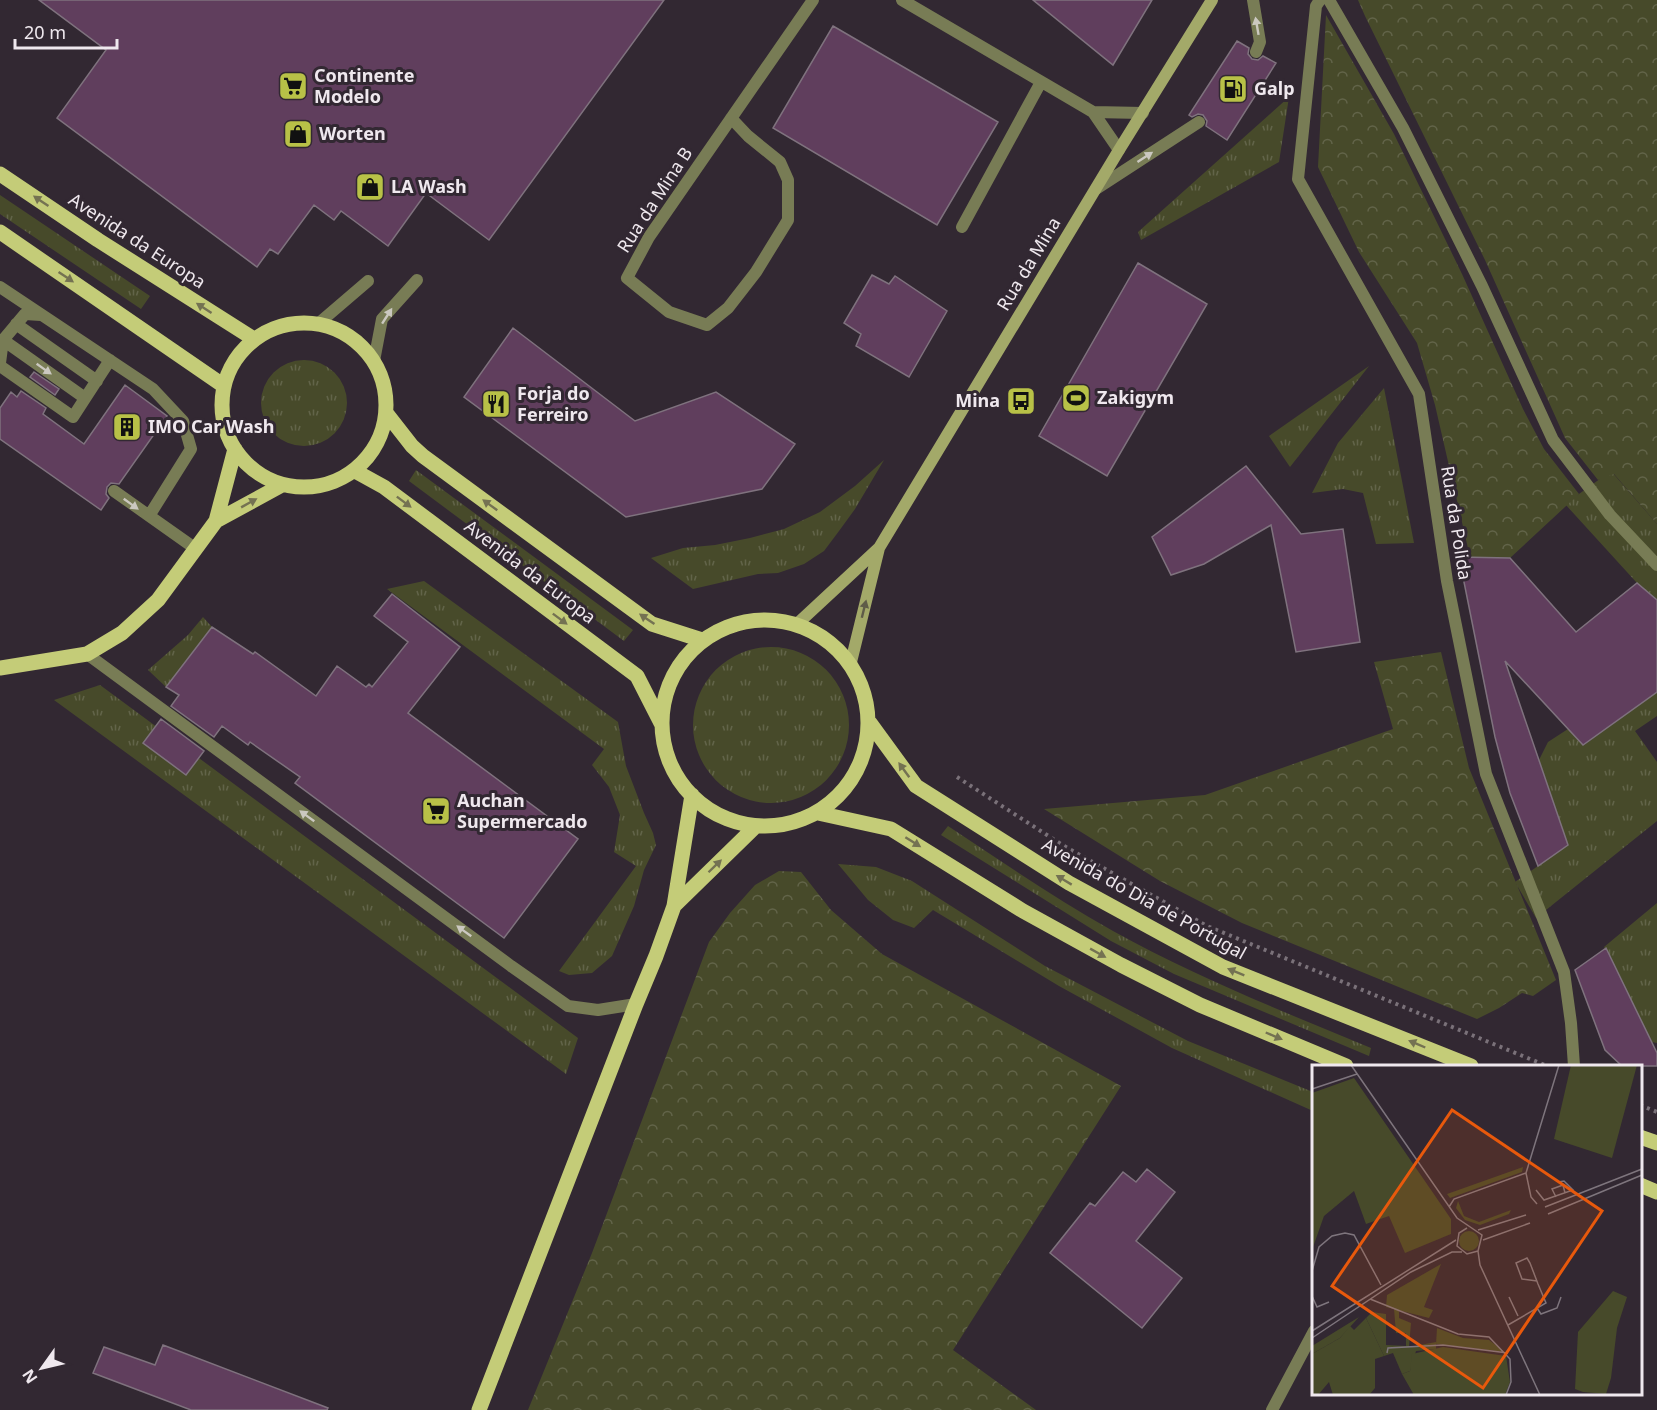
<svg xmlns="http://www.w3.org/2000/svg" width="1657" height="1410" viewBox="0 0 1657 1410" font-family="'Noto Sans',sans-serif">
<defs>
<pattern id="grass-tufts" width="24" height="20" patternUnits="userSpaceOnUse" patternTransform="scale(1.5)"><rect width="24" height="20" fill="#474a2a"/><path d="M3 7l-1-3M5 7V3M7 7l1-3M15 17l-1-3M17 17v-4M19 17l1-3" fill="none" stroke="#626449"/></pattern>
<pattern id="forest-crowns" width="20" height="18" patternUnits="userSpaceOnUse" patternTransform="scale(1.5)"><rect width="20" height="18" fill="#474a2a"/><path d="M2 6a3 3 0 1 1 6 0M12 15a3 3 0 1 1 6 0" fill="none" stroke="#626449"/></pattern>
</defs>
<rect width="100%" height="100%" fill="#322832"/>
<path fill="url(#grass-tufts)" d="M1289,97L1279,162L1141,240L1138,232Z
M0,195L150,296L141,309L0,214Z
M261 403a43 43 0 1 1 86 0a43 43 0 1 1-86 0Z
M1369,366L1290,467L1269,436Z
M1384,388L1414,543L1376,544L1363,493L1343,489L1312,493L1338,443Z
M884,460L855,509L839,531L824,551L804,564L778,573L758,574L693,589L651,558L683,548L715,545L750,538L784,529L820,512L855,486Z
M416,470L633,630L624,641L409,481Z
M1611,471L1657,524V600L1637,583L1565,504Z
M424,581L618,722L626,766L644,813L653,833L656,845L644,870L634,906L612,956L592,973L569,975L559,971L636,866L614,852L620,815L609,787L592,765L604,749L387,589Z
M203,617L212,627L166,687L148,670L188,635Z
M693 725a78 78 0 1 1 156 0a78 78 0 1 1-156 0Z
M100,685L578,1038L566,1074L54,700Z
M1657,692V716L1635,731L1657,762V821L1536,918L1515,882L1568,845L1539,760L1548,742L1568,729L1584,745Z
M948,826C1002,862 1056,899 1113,931C1196,977 1284,1012 1371,1048L1369,1056L1174,974L1111,941L941,835Z
M838,864L876,867L912,881L1045,966L1188,1041L1313,1092V1111L1172,1048L1059,986L933,910L914,928L893,920L868,900Z
M1657,903V1043L1652,1042L1604,947Z"/>
<path fill="url(#forest-crowns)" d="M1358,0H1657V524L1614,474L1598,480L1565,438L1485,260L1365,16Z
M1326,15L1394,134L1462,274L1523,409L1544,449L1579,494L1510,558L1470,557L1435,405L1417,343L1359,252L1318,167Z
M1441,652L1469,768L1556,980L1533,996L1522,993L1499,1008L1477,1019L1242,923L1160,881L1044,809L1205,795L1393,729L1374,662Z
M779,871L801,872L831,910L882,954L1121,1086L953,1350L1036,1410H528L592,1253L709,942L730,913L755,885Z"/>
<path fill="#603e5d" stroke="#7f727e" stroke-width="1.5" d="M39,0H664L489,240L426,193L388,246L341,211L334,220L314,205L278,254L270,249L257,267L57,118L106,50Z
M1033,0H1152L1113,65Z
M833,26L998,122L937,225L773,128Z
M1237,41L1249,48L1248,54L1252,59L1258,60L1263,56L1276,63L1227,140L1206,126L1207,121L1203,115L1198,114L1192,117L1189,115Z
M1138,263L1207,304L1107,476L1039,436Z
M872,275L889,284L895,276L947,311L909,377L856,346L861,334L844,323Z
M513,328L635,421L716,392L795,444L762,489L626,517L464,397Z
M34,372L59,389L55,395L30,377Z
M125,385L167,416L119,484L111,483L107,487L106,494L109,498L101,510L0,439V408L11,392L17,397L21,391L46,408L43,414L84,444Z
M1246,466L1301,534L1343,529L1360,642L1296,652L1271,525L1204,564L1171,575L1152,537Z
M1459,557L1510,558L1576,632L1637,583L1657,600V692L1583,745L1505,661L1568,845L1538,866L1510,793L1495,737Z
M392,594L460,647L408,713L578,839L504,938L295,783L300,777L250,742L248,745L222,726L214,737L171,706L179,695L166,687L212,627L253,654L255,652L316,696L337,666L366,687L369,684L372,687L408,642L374,616Z
M161,719L204,751L186,775L143,743Z
M1606,948L1657,1053V1066H1622L1605,1050L1575,970Z
M1147,1169L1175,1192L1136,1241L1182,1278L1142,1328L1050,1253L1090,1203L1095,1206L1123,1172L1136,1182Z
M163,1345L328,1408L327,1410H191L93,1373L104,1347L155,1365Z"/>
<g fill="none" stroke-linecap="round" stroke-linejoin="round">
<path stroke="#7a7179" stroke-width="4" stroke-dasharray="3 4.5" stroke-linecap="butt" d="M957,777L1064,846L1207,926L1547,1066
M1640,1105L1657,1112"/>
<path stroke="#787c55" stroke-width="12" d="M902,0L1093,112L1143,113
M1253,0L1260,42L1256,52
M1093,112L1119,150
M731,118L748,136L780,162L788,180V220L756,272L728,308L707,325L669,312L627,278L649,237L813,0
M1096,189L1199,122
M962,227L1041,82
M0,287L153,389L183,421L191,449L149,516
M319,323L368,281
M16,324L97,381
M3,340L85,398
M374,361L382,319L417,280
M0,363L3,340L25,314L41,315
M0,366L73,417L110,360
M114,491L196,549
M87,654L511,966L568,1006L598,1010L636,1004"/>
<path stroke="#787c55" stroke-width="12" d="M1320,0L1316,6L1298,179L1419,394L1447,581L1486,774L1564,972L1571,1023L1574,1066
M1329,0L1403,128L1482,286L1553,440L1610,515L1657,565
M1272,1410L1314,1331"/>
<path stroke="#a3a969" stroke-width="12" d="M796,625L879,548L1119,150L1212,0
M850,666L879,548"/>
<path stroke="#c4cc78" stroke-width="15" d="M0,174L98,240L254,339
M0,232L224,386
M222 405a82 82 0 1 1 164 0a82 82 0 1 1-164 0Z
M387,414L412,446L423,456L652,624L702,640
M355,471L384,487L637,676L661,723
M216,521L282,485
M662 723a103 103 0 1 1 206 0a103 103 0 1 1-206 0Z
M0,668L87,654L122,633L158,600L216,521L235,449
M870,723L916,786L1069,883L1223,967L1471,1066
M818,813L891,829L1023,911L1121,965L1200,1005L1346,1066
M674,906L756,826
M1640,1137L1657,1143
M1640,1185L1657,1192
M479,1410L636,1004L656,956L674,906L692,795"/>
</g>
<defs><path id="oneway-solid" d="M-6-.8H1V-3.2L6.5 0L1 3.2V.8H-6Z" transform="scale(1.5)"/></defs>
<g fill="#cbc8c0">
<use href="#oneway-solid" transform="translate(1257 26) rotate(-100)"/>
<use href="#oneway-solid" transform="translate(1145 157) rotate(-33)"/>
<use href="#oneway-solid" transform="translate(387 316) rotate(-57)"/>
<use href="#oneway-solid" transform="translate(44 369) rotate(35)"/>
<use href="#oneway-solid" transform="translate(131 504) rotate(36)"/>
<use href="#oneway-solid" transform="translate(307 816) rotate(-144)"/>
<use href="#oneway-solid" transform="translate(464 931) rotate(-144)"/>
</g>
<g fill="#747252">
<use href="#oneway-solid" transform="translate(41 201) rotate(-146)"/>
<use href="#oneway-solid" transform="translate(66 277) rotate(34)"/>
<use href="#oneway-solid" transform="translate(204 308) rotate(-147)"/>
<use href="#oneway-solid" transform="translate(404 502) rotate(37)"/>
<use href="#oneway-solid" transform="translate(249 503) rotate(-29)"/>
<use href="#oneway-solid" transform="translate(490 505) rotate(-144)"/>
<use href="#oneway-solid" transform="translate(560 619) rotate(37)"/>
<use href="#oneway-solid" transform="translate(647 619) rotate(-146)"/>
<use href="#oneway-solid" transform="translate(904 770) rotate(-126)"/>
<use href="#oneway-solid" transform="translate(913 842) rotate(32)"/>
<use href="#oneway-solid" transform="translate(715 866) rotate(-44)"/>
<use href="#oneway-solid" transform="translate(1064 880) rotate(-149)"/>
<use href="#oneway-solid" transform="translate(1098 953) rotate(29)"/>
<use href="#oneway-solid" transform="translate(1236 972) rotate(-158)"/>
<use href="#oneway-solid" transform="translate(1274 1036) rotate(23)"/>
<use href="#oneway-solid" transform="translate(1417 1044) rotate(-157)"/>
</g>
<use fill="#5f5c48" href="#oneway-solid" transform="translate(864 609) rotate(-76)"/>
<defs>
<g id="supermarket-square" transform="scale(1.5)"><rect x="-9" y="-9" width="18" height="18" rx="4" fill="#b8c147" stroke="#322832"/><path d="M-6-5.5h2.5l.6 2H6L4.5 2H-2.5L-4.4-4H-6ZM-1.5 3.2a1.3 1.3 0 1 0 .1 0ZM3 3.2a1.3 1.3 0 1 0 .1 0Z" fill="#111"/></g>
<g id="fuel-square" transform="scale(1.5)"><rect x="-9" y="-9" width="18" height="18" rx="4" fill="#b8c147" stroke="#322832"/><path d="M-5.5-6h7V0h2V4h1.3V-2.5L3-4.5l.8-.8L6-3V5H2.5V1h-1V6h-7ZM-4.2-4.7v3.2H.2V-4.7Z" fill="#111"/></g>
<g id="shop-square" transform="scale(1.5)"><rect x="-9" y="-9" width="18" height="18" rx="4" fill="#b8c147" stroke="#322832"/><path d="M-5-2.5h2.3a2.7 3.5 0 0 1 5.4 0H5L5.5 6h-11ZM-1.5-2.5h3a1.5 2.3 0 0 0-3 0Z" fill="#111"/></g>
<g id="stadium-square" transform="scale(1.5)"><rect x="-9" y="-9" width="18" height="18" rx="4" fill="#b8c147" stroke="#322832"/><path d="M0-5a6.5 5 0 1 0 0 10a6.5 5 0 1 0 0-10ZM-3.5-1.8h7v3.6h-7Z" fill="#111"/></g>
<g id="bus-square" transform="scale(1.5)"><rect x="-9" y="-9" width="18" height="18" rx="4" fill="#b8c147" stroke="#322832"/><path d="M-5-6H5V4H4V6H2V4H-2V6H-4V4H-5ZM-3.5-4V0h7V-4ZM-3.5 1.2v1.5H-2V1.2ZM2 1.2v1.5H3.5V1.2Z" fill="#111"/></g>
<g id="restaurant-square" transform="scale(1.5)"><rect x="-9" y="-9" width="18" height="18" rx="4" fill="#b8c147" stroke="#322832"/><path d="M-5-6h1v4h1v-4h1v4h1v-4h1v5L-1.5 .5V6h-2V.5L-5-1ZM5-6V6H3V1.5H1.5Q1.5-4 5-6Z" fill="#111"/></g>
<g id="building-square" transform="scale(1.5)"><rect x="-9" y="-9" width="18" height="18" rx="4" fill="#b8c147" stroke="#322832"/><path d="M-4-6H4V6H1V3H-1V6H-4ZM-2.5-4.3h1.7v1.8h-1.7ZM.8-4.3h1.7v1.8H.8ZM-2.5-1h1.7V.8h-1.7ZM.8-1h1.7V.8H.8Z" fill="#111"/></g>
</defs>
<g fill-rule="evenodd">
<use href="#supermarket-square" x="293" y="86"/>
<use href="#fuel-square" x="1233" y="89"/>
<use href="#shop-square" x="298" y="134"/>
<use href="#shop-square" x="370" y="187"/>
<use href="#stadium-square" x="1076" y="398"/>
<use href="#bus-square" x="1021" y="401"/>
<use href="#restaurant-square" x="496" y="404"/>
<use href="#building-square" x="127" y="427"/>
<use href="#supermarket-square" x="436" y="811"/>
</g>
<g text-anchor="middle" stroke-width="6" stroke-linejoin="round" paint-order="stroke">
<g font-size="18" font-weight="bold" fill="#efe8ee" stroke="#322832" text-anchor="start">
<text x="314" y="82">Continente<tspan x="314" dy="21">Modelo</tspan></text>
<text x="1254" y="95">Galp</text>
<text x="319" y="140">Worten</text>
<text x="391" y="193">LA Wash</text>
<text x="517" y="400">Forja do<tspan x="517" dy="21">Ferreiro</tspan></text>
<text x="1097" y="404">Zakigym</text>
<text x="1000" y="407" text-anchor="end">Mina</text>
<text x="148" y="433">IMO Car Wash</text>
<text x="457" y="807">Auchan<tspan x="457" dy="21">Supermercado</tspan></text>
</g>
<g font-size="18" fill="#efe8ee" stroke="#322832">
<text transform="translate(655 200) rotate(-57)" y="6">Rua da Mina B</text>
<text transform="translate(137 241) rotate(33)" y="6">Avenida da Europa</text>
<text transform="translate(1029 264) rotate(-59)" y="6">Rua da Mina</text>
<text transform="translate(1456 523) rotate(81)" y="6">Rua da Polida</text>
<text transform="translate(530 572) rotate(37)" y="6">Avenida da Europa</text>
<text transform="translate(1144 899) rotate(29)" y="6">Avenida do Dia de Portugal</text>
</g>
</g>
<g transform="translate(1312 1065)">
<rect width="330" height="330" fill="#322832"/>
<path d="M211,102L210,107L138,133L135,129ZM146,136L152,151L167,157L199,145L197,149L168,160L153,155L144,143ZM147 176a10 10 0 1 1 20 0a10 10 0 1 1-20 0ZM301,226L315,232L305,263L299,313L294,329L271,327L263,324L266,267ZM82,244H87V253L99,258L97,282L124,277V284L104,286L98,306L90,309L81,288L72,291L54,253L60,247L74,249V280L94,281V268H84ZM47,252L28,273L0,289V281Z" fill="#474a2a"/>
<path d="M42,13L139,154V169L93,188L77,151L54,159L42,126L12,151L0,185V28ZM129,199L112,242L121,245L117,253L74,242L75,230ZM54,253L72,291L63,294V323L57,330H21L17,317L6,330H0V289L28,273L38,261L42,265ZM125,263L151,273L177,275L193,287L124,279ZM131,282L194,291L198,317L193,330H102L90,309L98,306L100,289Z" fill="#474a2a"/>
<path d="M259,0H325L300,93L242,74Z" fill="#474a2a"/>
<path fill="none" stroke="#7e757d" stroke-width="1.5" d="M39,0L145,153L170,170L166,186L168,200L228,330M0,24L45,9M224,125L232,135L261,125L252,116L246,117M244,132L240,124L251,120L253,128M225,139L219,132L214,108L247,0M137,142L142,134L214,108M233,142L330,104M236,149L330,110M155,163L147,168L145,181L155,189L166,186M166,165L214,150M171,175L218,158M0,206L7,182L20,171L33,168L42,170L69,220M0,231L5,242L17,237M197,232L206,251M58,234L146,269L177,272L198,294L199,317L194,330M225,243L229,249L245,243L249,232M196,260L234,238L226,219L218,198L215,193L204,198L210,214L225,216M0,266L144,175M0,273L99,207L140,187H150M75,288L76,283L131,280L196,288"/>
<path fill="#e8590c" fill-opacity="0.15" stroke="#e8590c" stroke-width="3" d="M140,45L290,146L171,323L20,221Z"/>
<rect width="330" height="330" fill="none" stroke="#efe8ee" stroke-width="3"/>
</g>
<g transform="translate(42 1368) rotate(236)" stroke="#322832" stroke-width="4.5" paint-order="stroke">
<path d="M0-4.5L10 22L0 15L-10 22Z" fill="#efe8ee"/>
<text y="-9" font-size="16" font-weight="bold" text-anchor="middle" fill="#efe8ee">N</text>
</g>
<path d="M15 39v9h102v-9" fill="none" stroke="#efe8ee" stroke-width="3"/>
<text x="24" y="39" font-size="18" fill="#efe8ee" stroke="#322832" stroke-width="4.5" paint-order="stroke">20 m</text>
</svg>
